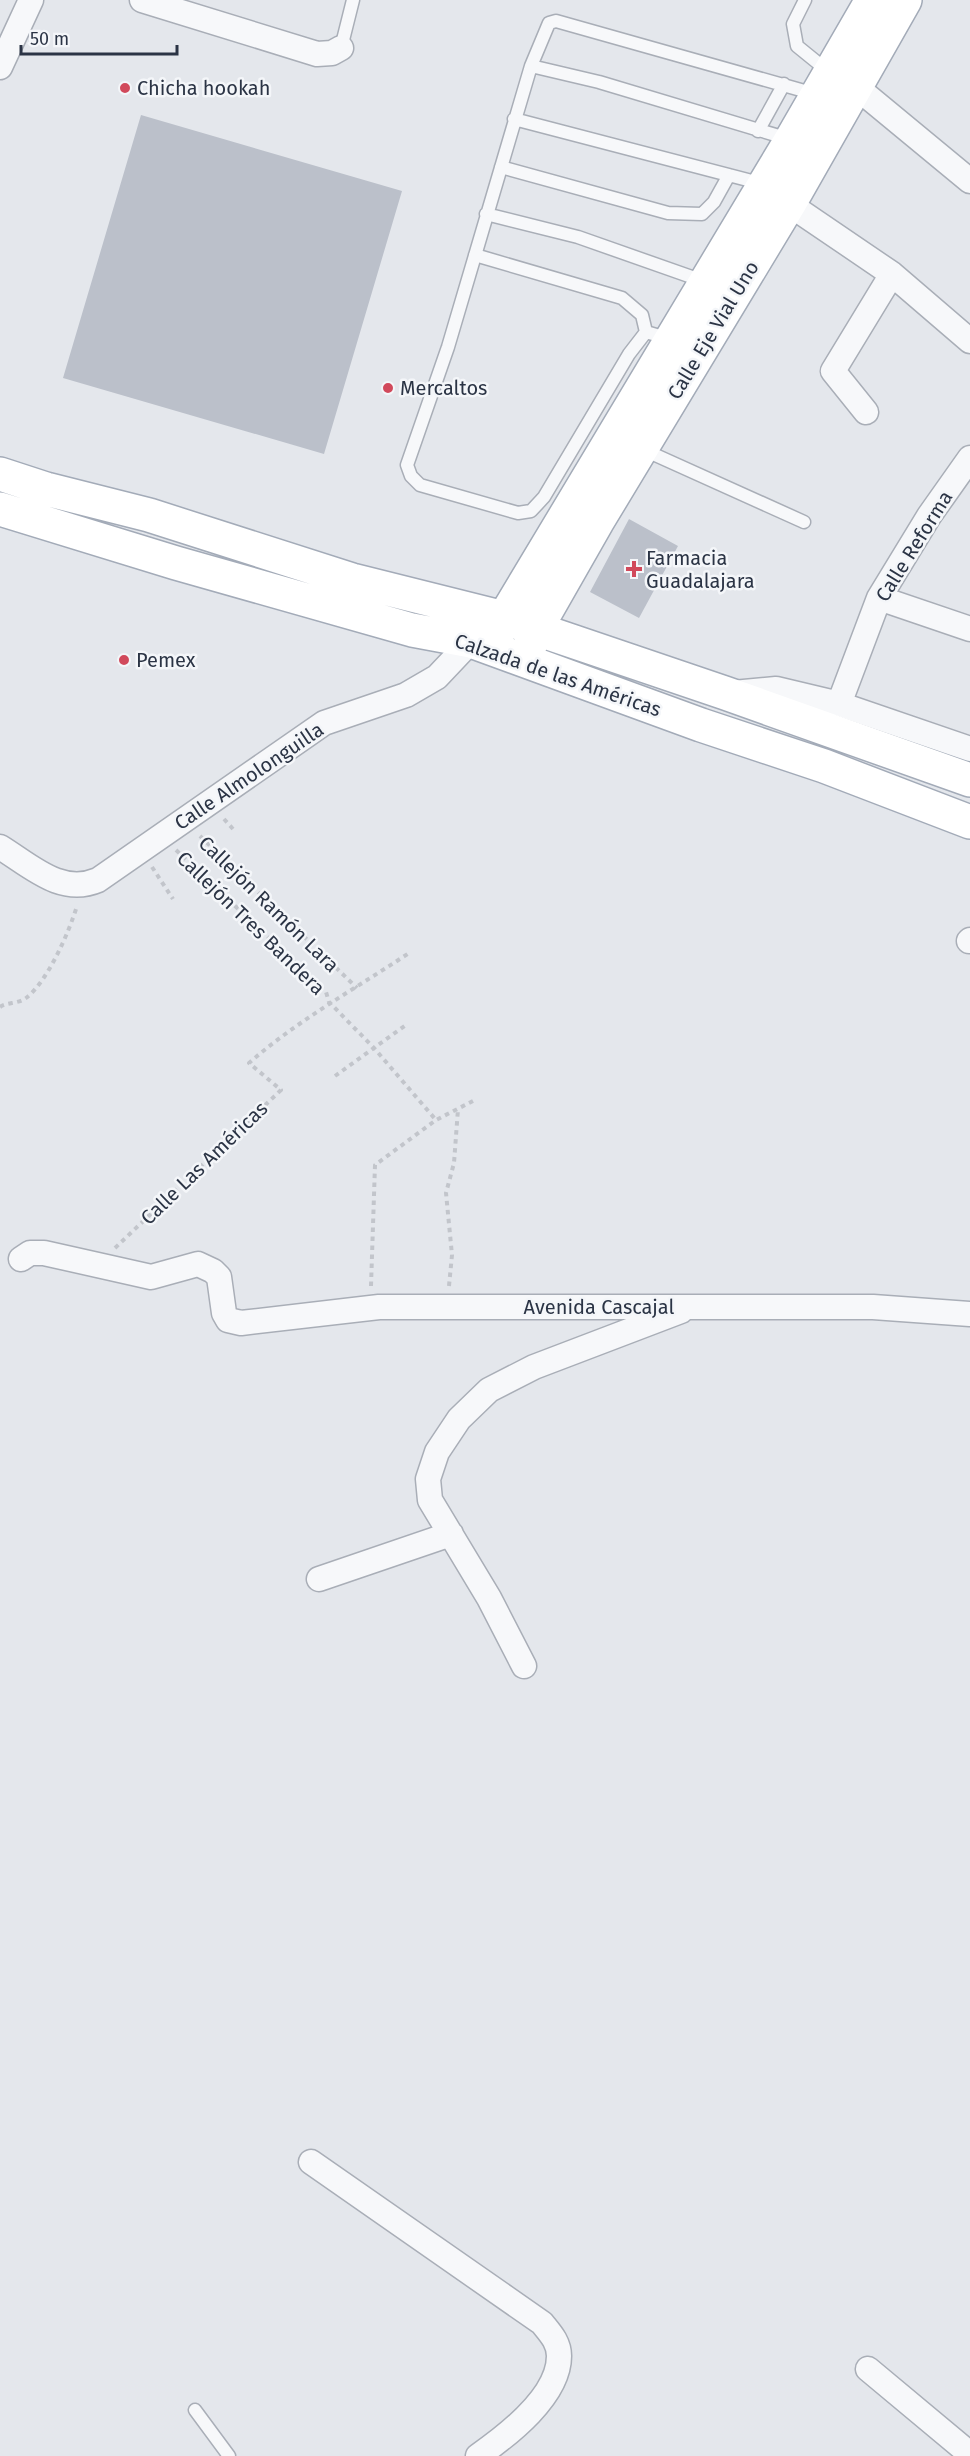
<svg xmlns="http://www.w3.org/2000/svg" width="970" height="2456" viewBox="0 0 970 2456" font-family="'Fira Sans',sans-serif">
<rect width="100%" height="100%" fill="#e4e7ec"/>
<path fill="#bbc0ca" d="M141,115L402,191L324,454L63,378Z
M629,519L678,546L639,618L590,592Z"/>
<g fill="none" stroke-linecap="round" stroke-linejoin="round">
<g stroke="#a9aeb7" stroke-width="15">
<path id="service" d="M805,0L793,24L797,46L829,72
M341,48L353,0
M531,66L599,82L789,139
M514,119L763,184
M758,131L784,84
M501,167L668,213L702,214L714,202L729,175
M486,214L578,237L706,282
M475,255L622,298L642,315L646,332
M670,339L646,332L629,354L544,497L531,511L518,513L420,485L411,476L407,465L448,347L531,66L549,23L556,21L815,94
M642,449L804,522
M195,2410L229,2456"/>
</g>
<g stroke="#a9aeb7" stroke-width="27">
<path id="minor" d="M142,0L317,54L332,53L341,48
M0,67L31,0
M843,80L855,86L970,181
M789,204L892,274L970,341
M866,412L833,371L892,274
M879,598L970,629
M733,693L776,689L839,704L970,749
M839,704L879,598L929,516L970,458
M0,847C31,866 61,896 98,880L324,723L406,695L437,677L471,641L476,629
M969,941L970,940
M21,1259L30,1253H44L151,1277L198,1264L213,1271L219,1277L224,1313L228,1320L241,1323L379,1307H873L970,1314
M319,1579L451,1534
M524,1666L489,1598L430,1500L428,1479L437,1452L459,1419L489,1390L534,1367L681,1311
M311,2162L542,2323C550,2333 559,2342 559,2356C559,2396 508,2435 478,2456
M868,2369L970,2454"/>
</g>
<g stroke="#a3abb8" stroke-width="36">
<path id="primary" d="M0,474L46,489L149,515L352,580L504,618L725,693L970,780
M0,509L176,563L412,630L471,641L701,725L824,766L970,822
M495,639L504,618L791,140L872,0
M528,651L536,629L597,522L789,204L905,0"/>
</g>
<path stroke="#c2c5cb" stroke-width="4" stroke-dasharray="4.5 4.5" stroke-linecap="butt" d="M224,819L233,829
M200,836L357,988
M176,850L326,992L329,1002L374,1048L436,1120
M152,867L173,899
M0,1007C7,1002 18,1004 26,998C48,981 69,932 77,906
M335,1076L406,1025
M115,1248L281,1090L249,1063C298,1020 355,989 409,953
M371,1286L375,1165L436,1120L473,1101
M449,1286L452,1255L446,1193L454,1163L458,1109"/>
<use href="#service" stroke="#f7f8fa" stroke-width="12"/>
<use href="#minor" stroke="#f7f8fa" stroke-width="24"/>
<use href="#primary" stroke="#fff" stroke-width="33"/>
</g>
<g fill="#d1495b" stroke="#f4f6f9" stroke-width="2">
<circle cx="125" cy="88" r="6"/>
<circle cx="388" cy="388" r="6"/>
<path d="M631 560h6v6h6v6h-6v6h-6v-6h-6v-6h6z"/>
<circle cx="124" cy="660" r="6"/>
</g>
<g text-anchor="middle" stroke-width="5" stroke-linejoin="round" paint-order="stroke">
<g font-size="20" fill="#2b3445" stroke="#f4f6f9" text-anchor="start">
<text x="137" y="95">Chicha hookah</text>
<text x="400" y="395">Mercaltos</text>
<text x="646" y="565">Farmacia<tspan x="646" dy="23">Guadalajara</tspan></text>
<text x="136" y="667">Pemex</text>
</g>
<g font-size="20" fill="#2b3445" stroke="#f4f6f9">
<text transform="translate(713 330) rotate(-59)" y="7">Calle Eje Vial Uno</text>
<text transform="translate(914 546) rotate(-58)" y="7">Calle Reforma</text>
<text transform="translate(558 675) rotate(19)" y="7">Calzada de las Américas</text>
<text transform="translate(249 776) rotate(-34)" y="7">Calle Almolonguilla</text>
<text transform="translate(269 904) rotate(44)" y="7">Callejón Ramón Lara</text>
<text transform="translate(251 923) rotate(44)" y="7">Callejón Tres Bandera</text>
<text transform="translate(204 1163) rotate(-44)" y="7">Calle Las Américas</text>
<text x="599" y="1314">Avenida Cascajal</text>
</g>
</g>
<path d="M21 45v9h156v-9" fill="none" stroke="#2b3445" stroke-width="3"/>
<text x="30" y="45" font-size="18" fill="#2b3445" stroke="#f4f6f9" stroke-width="4.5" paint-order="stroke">50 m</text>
</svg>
